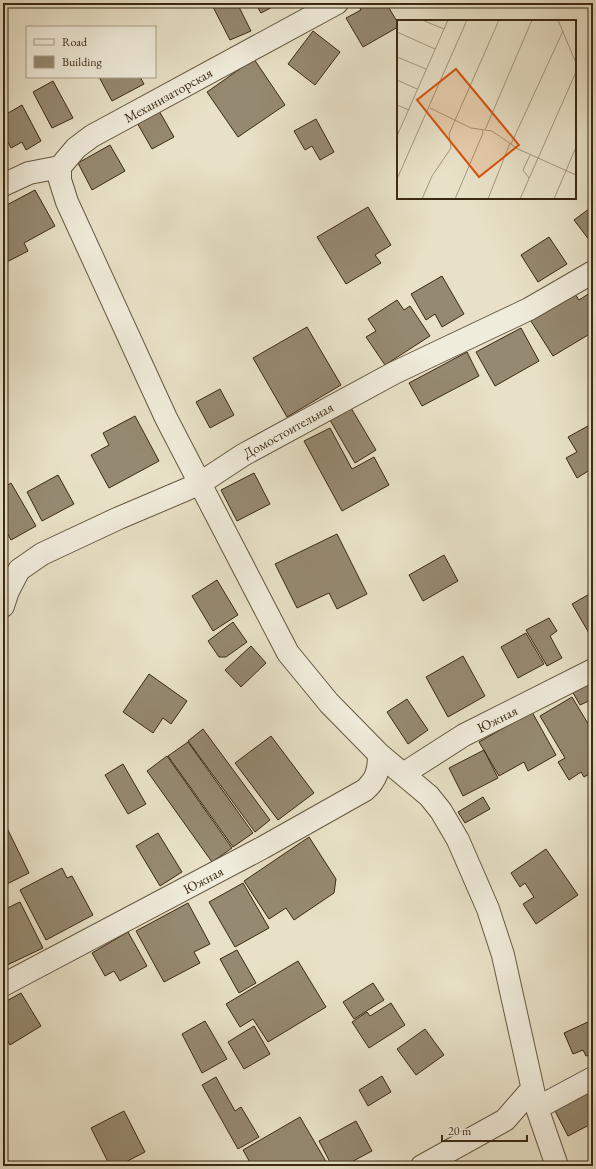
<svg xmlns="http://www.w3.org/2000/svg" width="596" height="1169" viewBox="0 0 596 1169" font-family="'EB Garamond',serif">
<rect width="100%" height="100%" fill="#e8e1c7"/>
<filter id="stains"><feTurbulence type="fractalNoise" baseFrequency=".005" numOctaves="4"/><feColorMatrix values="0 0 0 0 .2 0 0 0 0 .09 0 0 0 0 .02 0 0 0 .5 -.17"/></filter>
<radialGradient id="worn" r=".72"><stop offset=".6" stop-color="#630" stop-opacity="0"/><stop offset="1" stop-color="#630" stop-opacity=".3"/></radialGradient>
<path fill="#958971" stroke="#3b2a13" d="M215,3H237L251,31L230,40L212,5Z
M255,3H280L261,13Z
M357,3H386L398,23V27L363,47L346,18L361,10Z
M313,31L340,52L315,85L288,64Z
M254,59L285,105L238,137L207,92Z
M99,77H140L144,84L112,101Z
M53,81L73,118L52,128L33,92Z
M22,105L41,141L26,150L22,142L11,148L3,133V116Z
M158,109L174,137L152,149L136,121Z
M316,119L334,152L320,160L312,146L305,150L294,131Z
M110,145L125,171L92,190L78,163Z
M35,190L55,226L24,243L28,251L3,264V207Z
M593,206V245L574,220Z
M368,207L391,245L375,255L381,263L346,284L317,237Z
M549,237L567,264L538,282L521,255Z
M442,276L464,314L442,327L435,314L426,320L411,294Z
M573,291L579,300L593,291V332L553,356L529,318Z
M397,300L404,310L410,306L430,336L385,365L366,337L376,331L368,319Z
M307,327L341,385L287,417L253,358Z
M521,328L539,361L495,386L476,352Z
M467,352L479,376L422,406L409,383Z
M220,389L234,415L210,428L196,402Z
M348,403L376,450L355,463L327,415Z
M135,416L159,461L109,488L91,455L109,445L103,433Z
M588,426L593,435V468L577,478L566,458L577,452L568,437Z
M330,428L352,469L374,457L389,485L342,511L304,441Z
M254,473L270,504L237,521L221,490Z
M58,475L74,504L42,521L27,492Z
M11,483L36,526L11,540L3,526V488Z
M337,534L367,594L337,609L329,593L297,608L275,564Z
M444,555L458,581L423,601L409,575Z
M217,580L238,615L213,631L192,596Z
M593,592V640L572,604Z
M549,618L557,631L550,636L562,658L547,666L526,630Z
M233,622L247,642L226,657H219L208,641Z
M526,633L544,664L518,678L501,647Z
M251,646L266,663L241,687L225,670Z
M463,656L485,696L448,717L426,677Z
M149,674L187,701L171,724L163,718L153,733L123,712Z
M593,680V699L580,705L572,691Z
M572,697L593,732V772L584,777L581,772L569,780L558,762L565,758L540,716Z
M407,699L428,730L408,744L387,712Z
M532,712L556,755L528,771L524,762L499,776L479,742Z
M203,729L270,820L255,832L188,741Z
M271,736L314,793L278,820L235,763Z
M188,742L253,833L233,847L168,756Z
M484,750L498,778L463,796L449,768Z
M167,756L232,848L212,862L147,771Z
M123,764L146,804L128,814L105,775Z
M483,797L490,809L465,823L458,812Z
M6,826L29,873L3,886V827Z
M158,833L182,872L160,886L136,846Z
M309,837L336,879L334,893L294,920L286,908L269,919L244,881Z
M546,849L578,895L536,924L523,904L534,897L525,883L520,887L511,873Z
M62,868L67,878L72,876L93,915L46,940L20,890Z
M243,883L269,928L235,947L209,902Z
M20,902L43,948L3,967V910Z
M188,903L210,944L194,952L200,963L164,982L136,931Z
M128,932L147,966L120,981L114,971L105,976L92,953Z
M237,950L256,983L239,993L220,959Z
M298,961L326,1007L268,1042L253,1019L240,1027L226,1004Z
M373,983L384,1000L354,1019L343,1002Z
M21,993L41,1026L10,1045L3,1033V1003Z
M391,1003L405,1025L369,1048L352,1022L367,1012L370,1016Z
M205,1021L227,1059L202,1073L182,1034Z
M590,1021L593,1028V1053L586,1056L583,1050L573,1054L564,1033Z
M254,1026L270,1054L244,1069L228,1042Z
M425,1029L444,1055L416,1075L397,1049Z
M382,1076L391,1092L368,1106L359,1090Z
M216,1077L235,1111L241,1107L259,1137L238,1149L202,1085Z
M593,1087V1123L568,1136L553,1107Z
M124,1111L145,1152L118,1166H110L91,1128Z
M300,1117L328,1165L252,1166L243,1150Z
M356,1121L372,1151L344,1166H332L319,1141Z"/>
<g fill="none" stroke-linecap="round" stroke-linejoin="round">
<g stroke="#665840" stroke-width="24">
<path id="minor" d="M60,167V180L67,202L166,418L288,653L329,703L379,754L429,796L441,811L458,840L488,909L503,955L537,1108L557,1166
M3,185L29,173L60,167L76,148L92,136L337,3
M3,606L8,591L19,570L42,554L119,518L199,484L243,455L394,373L529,309L593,272
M403,774L464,735L593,670
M3,985L262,848L365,790C377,779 379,770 379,754
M537,1108L593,1078
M422,1166L505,1120L532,1089"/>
</g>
<use href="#minor" stroke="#f0ecdb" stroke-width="22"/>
</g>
<g text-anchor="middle" stroke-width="3" stroke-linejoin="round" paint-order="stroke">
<g font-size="14" fill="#3b2a13" stroke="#f0ecdb">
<text transform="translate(168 95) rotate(-29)" y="5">Механизаторская</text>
<text transform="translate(288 430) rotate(-29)" y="5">Домостоительная</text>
<text transform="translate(497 719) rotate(-27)" y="5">Южная</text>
<text transform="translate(203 880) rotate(-28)" y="5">Южная</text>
</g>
</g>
<g transform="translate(397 20)">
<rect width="179" height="179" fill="#e8e1c7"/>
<path fill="none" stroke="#a3987f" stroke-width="1" d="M25,0L47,9M161,0L179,43M0,12L38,29M0,37L29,49M0,60L20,69M0,85L12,90M33,88L74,108L95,111L121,129L179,155M88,110L135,0M0,116L51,0M114,124L166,11M132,158L126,150L133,135M0,159L70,0M25,179L35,156L54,128L52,114L102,0M58,179L86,113L85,110M91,179L113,123M123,179L179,52M157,179L179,127"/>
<path fill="#d7540d" fill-opacity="0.15" stroke="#d7540d" stroke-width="2" d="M59,49L122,125L82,157L20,80Z"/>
<rect width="179" height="179" fill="none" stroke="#3b2a13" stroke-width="2"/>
</g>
<rect width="596" height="1169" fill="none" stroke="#e8e1c7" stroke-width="16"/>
<rect x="4" y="4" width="588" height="1161" fill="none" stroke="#3b2a13" stroke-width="2"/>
<rect x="8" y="8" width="580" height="1153" fill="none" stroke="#3b2a13"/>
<rect x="26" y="26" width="130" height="52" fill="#f0ecdb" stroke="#a89e8b"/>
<rect x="34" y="39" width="20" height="6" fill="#f0ecdb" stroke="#a89e8b"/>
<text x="62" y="46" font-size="12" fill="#3b2a13">Road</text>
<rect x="34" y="56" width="20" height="12" fill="#958971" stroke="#a89e8b"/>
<text x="62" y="66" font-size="12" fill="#3b2a13">Building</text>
<path d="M442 1135v6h85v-6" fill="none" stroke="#3b2a13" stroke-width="2"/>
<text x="448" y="1135" font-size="12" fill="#3b2a13" stroke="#f0ecdb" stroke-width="3" paint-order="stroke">20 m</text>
<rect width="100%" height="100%" filter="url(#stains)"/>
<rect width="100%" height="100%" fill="url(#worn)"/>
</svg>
